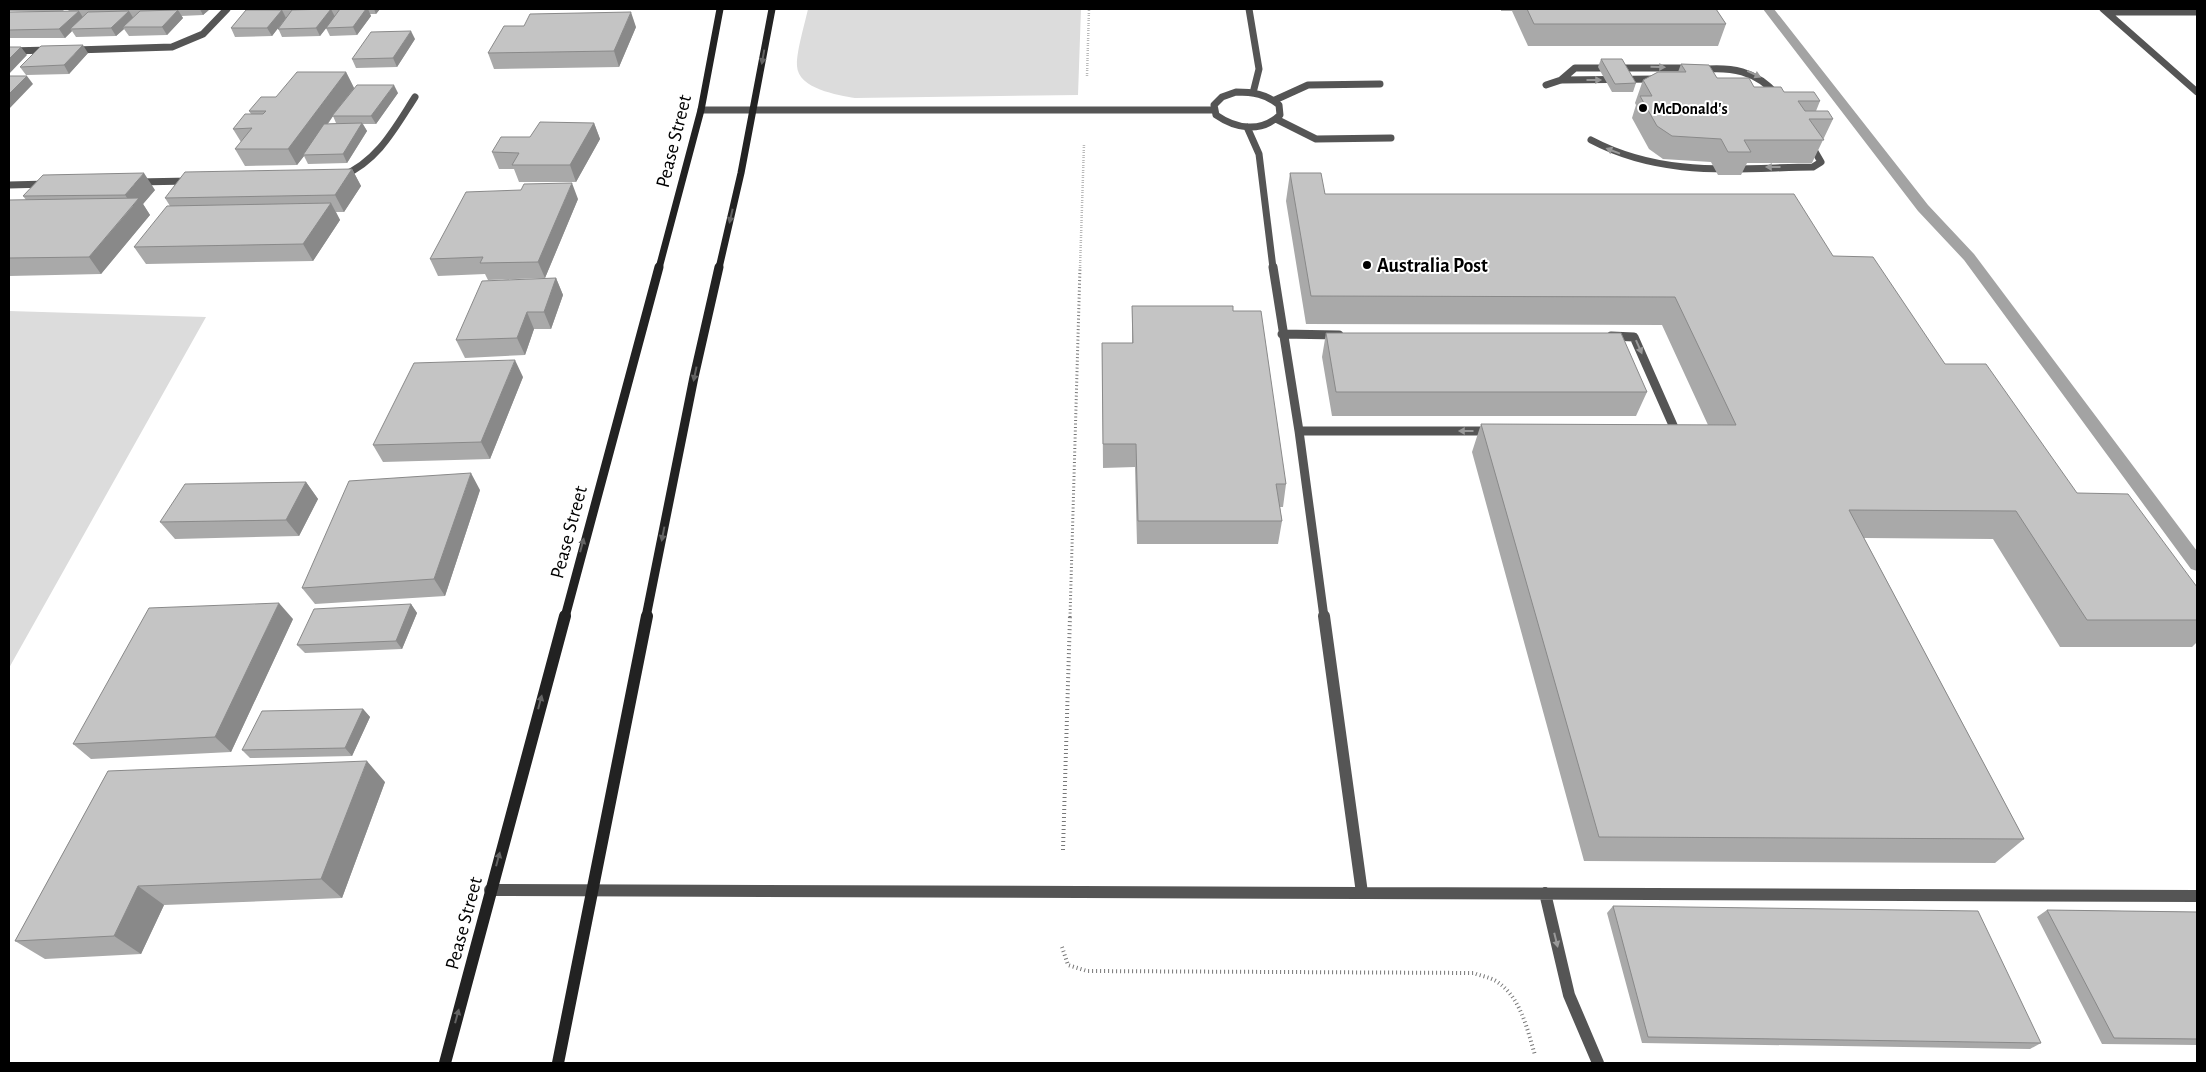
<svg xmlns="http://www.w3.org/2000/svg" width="2206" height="1072" viewBox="0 0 2206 1072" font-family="'Alegreya Sans',sans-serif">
<rect width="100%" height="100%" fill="#fff"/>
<path fill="#dcdcdc" d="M808,9H1081L1078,95L855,98C838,95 798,89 797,66C796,53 805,23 808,9Z
M9,311L206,317L9,668Z"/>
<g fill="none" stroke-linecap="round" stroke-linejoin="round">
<path fill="#a3a3a3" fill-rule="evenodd" d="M1763,9H1774L1928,205L1974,254L2197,551V571L2191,569L1964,260L1918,211Z"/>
<path stroke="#777" stroke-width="2.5" stroke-dasharray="0.5 2" stroke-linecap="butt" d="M1087,76L1089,9
M1080,268L1084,144"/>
<path stroke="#777" stroke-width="3" stroke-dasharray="1 2.5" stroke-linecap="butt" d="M1070,617L1080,267"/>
<path stroke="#777" stroke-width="4" stroke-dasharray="1 3" stroke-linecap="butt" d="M1063,850L1070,616
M1062,947L1068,965L1087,971L1474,973C1481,976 1489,977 1496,981C1521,997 1527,1029 1535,1055"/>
<path stroke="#555" stroke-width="7" d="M1249,9L1259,69L1253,93
M1697,70C1730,66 1757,70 1779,97
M1561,80L1575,68H1693
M1546,85L1561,80L1656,79
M1236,92C1252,92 1267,94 1279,105L1280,115C1261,133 1236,129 1216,115L1214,105L1222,97Z
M1275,100L1308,85L1380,84
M701,110H1214
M1276,119L1316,139L1391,138
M1247,127L1259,154L1273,268
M1591,140C1663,178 1735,168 1813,167L1821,162L1810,143"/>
<path stroke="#555" stroke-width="9" d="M1273,267L1299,431L1324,617
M1282,334L1339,335
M1611,336L1634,337L1676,432H1671
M1299,431H1491"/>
<path stroke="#555" stroke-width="12" d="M490,890L1362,893L1324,616
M1362,893L2197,896
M1545,893L1569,995L1598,1063"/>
<path stroke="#555" stroke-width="7" d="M2103,9L2197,92
M2107,12H2197
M75,50L172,47L203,34L227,9
M9,51L50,50
M342,176C378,161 395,128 415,97
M137,182L190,181
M9,185L48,184"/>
<path stroke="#222" stroke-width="7" d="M659,268L701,110L720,9
M719,268L741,173L772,9"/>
<path stroke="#222" stroke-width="9" d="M565,617L659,267
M646,617L694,377L719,267"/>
<path stroke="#222" stroke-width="12" d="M445,1063L565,616
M558,1063L647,616"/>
</g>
<path fill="#a9a9a9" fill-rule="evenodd" d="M9,9H65L63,11H9Z
M67,9H210L203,15L181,16L183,18L167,35L129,36L124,29L116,36L76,37L72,31L65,38H9V12L69,11Z
M245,9H380L376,14H370L371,16L357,35L330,36L326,28L320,36L282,37L278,28L272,36L235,37L231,28L246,11Z
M1501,9H1716L1726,24L1718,46H1528L1512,11H1501Z
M636,27L619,67L494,69L488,53Z
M415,39L397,67L356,68L352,59Z
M88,53L69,74L26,75L20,67Z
M1601,59L1636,83L1633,92H1612L1598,67Z
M1681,64L1717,78L1754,87L1784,92L1820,101L1816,111L1833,119L1812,163H1747L1741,175H1718L1711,162L1663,159L1649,149L1632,118L1636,105L1635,103L1643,80L1678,72Z
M346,72L354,88L398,93L376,124H363L367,131L347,163L308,164L304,156L297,165L245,166L235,149L241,142L233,129L251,114L249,111L276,97ZM333,116L336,123L328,124Z
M594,123L600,139L576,182H519L514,169H499L492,152L530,137Z
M352,169L361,186L344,212H336L340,220L313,261L146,264L134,247L170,206L165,198Z
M1290,173L1325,194L1833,256L1945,364L2077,493L2197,587V642L2192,647H2060L1993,539L1864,538L2024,839L1995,863L1584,861L1472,452L1481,424L1708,425L1662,325L1306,324L1286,201Z
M155,190L143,204L150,215L101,274L9,276V200H26L23,196Z
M578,199L545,278L488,280L485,274L438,276L430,259Z
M556,278L563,295L551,329H534L525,355L465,358L456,340Z
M1132,306L1233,311L1286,484L1283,507H1280L1282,521L1278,544H1137L1135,467L1103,468L1102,343H1132Z
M1326,333L1647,392L1636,416H1332L1322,357Z
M523,377L490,459L383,462L373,445Z
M306,482L318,499L299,536L175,539L160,522Z
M480,490L445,596L315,604L302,588Z
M411,604L417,613L402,649L305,653L297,645Z
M293,619L231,752L91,759L73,744Z
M363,709L370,717L352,756L250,758L242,750Z
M108,771L385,782L342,898L164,905L141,954L45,959L15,941Z
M1613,906L2041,1043L2030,1049L1642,1043L1607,913Z
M2047,910L2197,912V1045L2102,1044L2037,917Z"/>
<path fill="#898989" d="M200,9H210L203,15Z
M331,9L335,17L320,36L316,28Z
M366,9H368L371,16L357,35L353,27Z
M374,9H380L376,14Z
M178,10L183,18L167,35L162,27Z
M282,10L286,18L272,36L267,28Z
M79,11L84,19L70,29L72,31L65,38L59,29Z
M129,11L134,19L123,27L124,29L116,36L111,28Z
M631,12L636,27L619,67L614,51Z
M411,31L415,39L397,67L393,58Z
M83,45L88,53L69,74L64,65Z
M21,47L27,55L9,74V59Z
M346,72L354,88L332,116H333L305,155H303L304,156L297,165L288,149Z
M27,76L33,84L9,109V94Z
M394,85L398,93L376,124L371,116Z
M362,123L367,131L347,163L343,154Z
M594,123L600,139L576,182L570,165Z
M352,169L361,186L344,212L335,195Z
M144,173L155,190L143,204L150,215L101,274L89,257L133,206L125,195Z
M572,183L578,199L545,278L538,262Z
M331,203L340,220L313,261L303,244Z
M556,278L563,295L551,329L544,312Z
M527,312L534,329L525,355L517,338Z
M515,360L523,377L490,459L481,442Z
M471,473L480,490L445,596L434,579Z
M306,482L318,499L299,536L286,520Z
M279,603L293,619L231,752L215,737Z
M411,604L417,613L402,649L396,641Z
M363,709L370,717L352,756L345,748Z
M367,761L385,782L342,898L321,879Z
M138,886L164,905L141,954L114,936Z"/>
<path fill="#c4c4c4" stroke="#898989" d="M331,9L316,28L278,29L292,10Z
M340,9H366L353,27L326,28Z
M1527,9H1716L1726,24H1534Z
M178,10L162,27H123L140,11Z
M246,10H282L267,28H231Z
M79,11L59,29L9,30V12Z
M129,11L111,28L70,29L88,12Z
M631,12L614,51L488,53L504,26H524L530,14Z
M411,31L393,58L352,59L371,32Z
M83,45L64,65L20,67L41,46Z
M9,47H21L9,59Z
M1601,59H1622L1636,83L1615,84Z
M1681,64L1709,65L1717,78H1749L1754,87H1781L1784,92H1814L1820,101H1798L1805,111H1828L1833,119H1809L1824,140H1744L1751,152H1728L1721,139L1672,136L1657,126L1640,96H1652L1643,80L1658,72H1686Z
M297,72H346L288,149H235L252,128L233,129L245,114H263L266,111H249L261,97H276Z
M9,76H27L9,94Z
M357,85H394L371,116H332Z
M540,122L594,123L570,165H512L519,153L492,152L501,137H530Z
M362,123L343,154L303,155L324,124Z
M352,169L335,195L165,198L185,172Z
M144,173L125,195L23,196L43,175Z
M1290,173H1321L1325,194H1794L1833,256L1873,257L1945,364H1986L2077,493L2128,494L2197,587V620H2087L2016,511L1849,510L2024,839L1599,837L1481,424L1736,425L1675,297L1311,296Z
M572,183L538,262L480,263L483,257L430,259L466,192L521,190L524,184Z
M139,198L89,257L9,258V200Z
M331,203L303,244L134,247L167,206Z
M556,278L544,312H527L517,338L456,340L482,281Z
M1132,306H1233V311H1261L1286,484H1276L1282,521H1138L1136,444H1103L1102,343H1133Z
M1326,333H1621L1647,392H1336Z
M515,360L481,442L373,445L414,363Z
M471,473L434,579L302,588L349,481Z
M306,482L286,520L160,522L185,484Z
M279,603L215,737L73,744L149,608Z
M411,604L396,641L297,645L314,609Z
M363,709L345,748L242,750L262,711Z
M367,761L321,879L138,886L114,936L15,941L108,771Z
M1613,906L1978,911L2041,1043L1648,1037Z
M2047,910L2197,912V1039L2114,1038Z"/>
<defs><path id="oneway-solid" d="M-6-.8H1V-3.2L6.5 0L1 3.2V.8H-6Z" transform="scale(1.25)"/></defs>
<g fill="#646464">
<use href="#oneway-solid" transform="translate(763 57) rotate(100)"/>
<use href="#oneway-solid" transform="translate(731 216) rotate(103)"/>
<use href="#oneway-solid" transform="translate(695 374) rotate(102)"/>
<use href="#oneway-solid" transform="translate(663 534) rotate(101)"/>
<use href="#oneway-solid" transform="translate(582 545) rotate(-75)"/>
<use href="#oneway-solid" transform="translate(540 702) rotate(-75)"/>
<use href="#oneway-solid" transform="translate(498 859) rotate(-75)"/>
<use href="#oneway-solid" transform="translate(457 1016) rotate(-75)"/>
</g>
<g fill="#999">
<use href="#oneway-solid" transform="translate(1658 67) rotate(1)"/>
<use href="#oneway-solid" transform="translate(1754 74) rotate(25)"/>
<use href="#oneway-solid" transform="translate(1594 80)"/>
<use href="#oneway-solid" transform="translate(1613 151) rotate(-159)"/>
<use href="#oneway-solid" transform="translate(1773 167) rotate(180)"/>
<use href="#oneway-solid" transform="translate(1639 347) rotate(66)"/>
<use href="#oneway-solid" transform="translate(1466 431) rotate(-180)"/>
<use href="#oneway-solid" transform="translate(1556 940) rotate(76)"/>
</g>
<g fill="#000" stroke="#fff" stroke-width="2">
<circle cx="1643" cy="108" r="5"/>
<circle cx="1367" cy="265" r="5"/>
</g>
<g text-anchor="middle" stroke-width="4" stroke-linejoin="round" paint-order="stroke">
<g font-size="16" font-weight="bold" fill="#000" stroke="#fff" text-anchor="start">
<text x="1653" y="114">McDonald's</text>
</g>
<g font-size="20" fill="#000" stroke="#fff">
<text transform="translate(673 141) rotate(-76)" y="7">Pease Street</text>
<text transform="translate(568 532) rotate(-75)" y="7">Pease Street</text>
<text transform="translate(463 923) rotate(-75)" y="7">Pease Street</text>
</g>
<g font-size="20" font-weight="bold" fill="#000" stroke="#fff" text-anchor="start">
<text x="1377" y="272">Australia Post</text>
</g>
</g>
<rect width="2206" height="1072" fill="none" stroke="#000000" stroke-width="20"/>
</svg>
